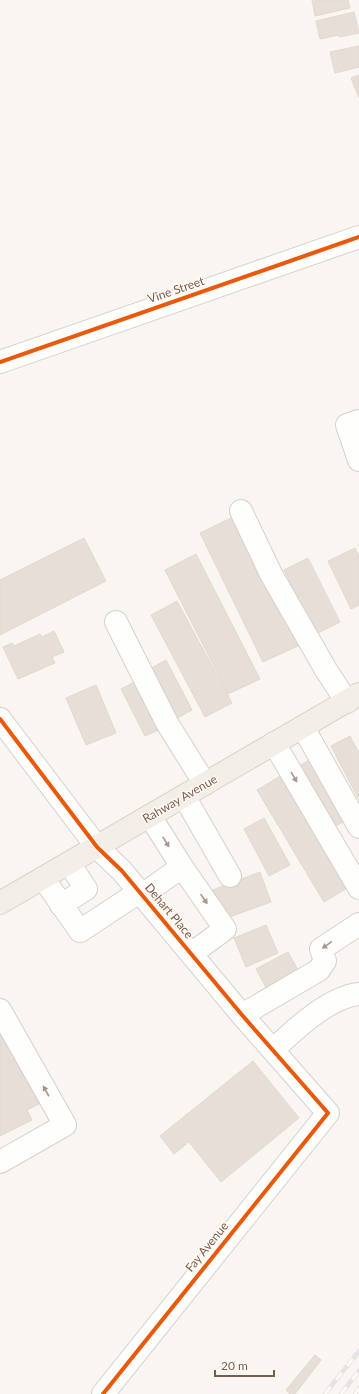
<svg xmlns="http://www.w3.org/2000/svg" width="359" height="1394" viewBox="0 0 359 1394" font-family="Lato,sans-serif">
<rect width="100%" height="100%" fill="#f9f5f0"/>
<path fill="#e6ded7" stroke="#e2d8d2" d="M312,0H348L350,8L315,16Z
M354,12L359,33L339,37V35L320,39L316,21Z
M359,46V67L335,73L330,52Z
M359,75V98L351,78Z
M237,515L300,645L263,662L200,533Z
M84,538L106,581L0,635V580Z
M355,548L359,557V605L351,609L328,561Z
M196,554L260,679L228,694L165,570Z
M308,558L340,622L316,634L284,570Z
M177,601L232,703L205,717L151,615Z
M54,631L64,652L52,657L55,663L18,679L3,647L12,643L14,646L40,634L42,637Z
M166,660L192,710L170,722L144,672Z
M140,679L165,727L145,736L121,689Z
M96,685L116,733L86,745L66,698Z
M350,736L359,753V800L331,746Z
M316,756L350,818L330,829L296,768Z
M287,772L354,884L324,902L257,790Z
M264,818L290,865L269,876L244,829Z
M260,872L271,902L221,920L210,891Z
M266,925L278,953L246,967L234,938Z
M288,952L299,972L267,989L256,969Z
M0,1024L41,1103L27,1110L32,1120L0,1136Z
M253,1061L299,1118L221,1182L189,1142L174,1154L160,1136Z
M315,1355L321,1360L295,1394H290L286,1390Z"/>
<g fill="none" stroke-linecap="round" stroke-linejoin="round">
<g stroke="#d7d1cb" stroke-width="24">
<path id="minor" d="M0,362L359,237
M359,421L347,425L359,460
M241,511L271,574L326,670L347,702
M116,622L167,723L205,784
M0,719L97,847L122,871L242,1015L328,1113L103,1394
M303,727L359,827
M274,743L359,888
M184,796L230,876
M150,816L182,867L225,929L191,954
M43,878L80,931L139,892
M142,895L182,867
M61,905L86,889L69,863
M0,1010L65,1125L0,1162
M242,1015L319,970L325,961L321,949L359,924
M273,1050C294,1030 329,997 359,994"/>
</g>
<g stroke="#dad1cc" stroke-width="24">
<path id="major" d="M0,903L359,694"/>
</g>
<use href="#minor" stroke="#fefefd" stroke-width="22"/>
<use href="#major" stroke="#f3eee8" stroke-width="22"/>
<g stroke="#e6e3e7" stroke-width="4.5">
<path id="rail" d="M325,1394L359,1351
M341,1394L359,1371
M355,1394L359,1388"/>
</g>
<use href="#rail" stroke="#fffaf3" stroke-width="3" stroke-dasharray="9" stroke-linecap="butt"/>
<g stroke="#fffaf3" stroke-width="6">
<path id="cycleway" d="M0,362L359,237
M0,719L97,847L122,871L242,1015L328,1113L103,1394"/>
</g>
<use href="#cycleway" stroke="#e8590c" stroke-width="4"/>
</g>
<defs><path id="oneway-solid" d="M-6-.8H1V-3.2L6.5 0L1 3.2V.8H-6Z"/></defs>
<g fill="#a8958b">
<use href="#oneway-solid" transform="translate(294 777) rotate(60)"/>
<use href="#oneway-solid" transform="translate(166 842) rotate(58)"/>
<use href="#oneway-solid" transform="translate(204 899) rotate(55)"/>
<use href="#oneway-solid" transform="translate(327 945) rotate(144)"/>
<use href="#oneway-solid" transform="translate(46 1091) rotate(-119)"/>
</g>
<g text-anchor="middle" stroke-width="3" stroke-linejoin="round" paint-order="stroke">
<g font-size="12" fill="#7a5c4d" stroke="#fffaf3">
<text transform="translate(176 290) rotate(-19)" y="4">Vine Street</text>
<text transform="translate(180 799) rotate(-30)" y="4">Rahway Avenue</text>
<text transform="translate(169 911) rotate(50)" y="4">Dehart Place</text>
<text transform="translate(207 1247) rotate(-51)" y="4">Fay Avenue</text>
</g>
</g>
<path d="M215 1370v6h59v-6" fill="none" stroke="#7a5c4d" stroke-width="2"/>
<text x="221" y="1370" font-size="12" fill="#7a5c4d" stroke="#fffaf3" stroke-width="3" paint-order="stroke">20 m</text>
</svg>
